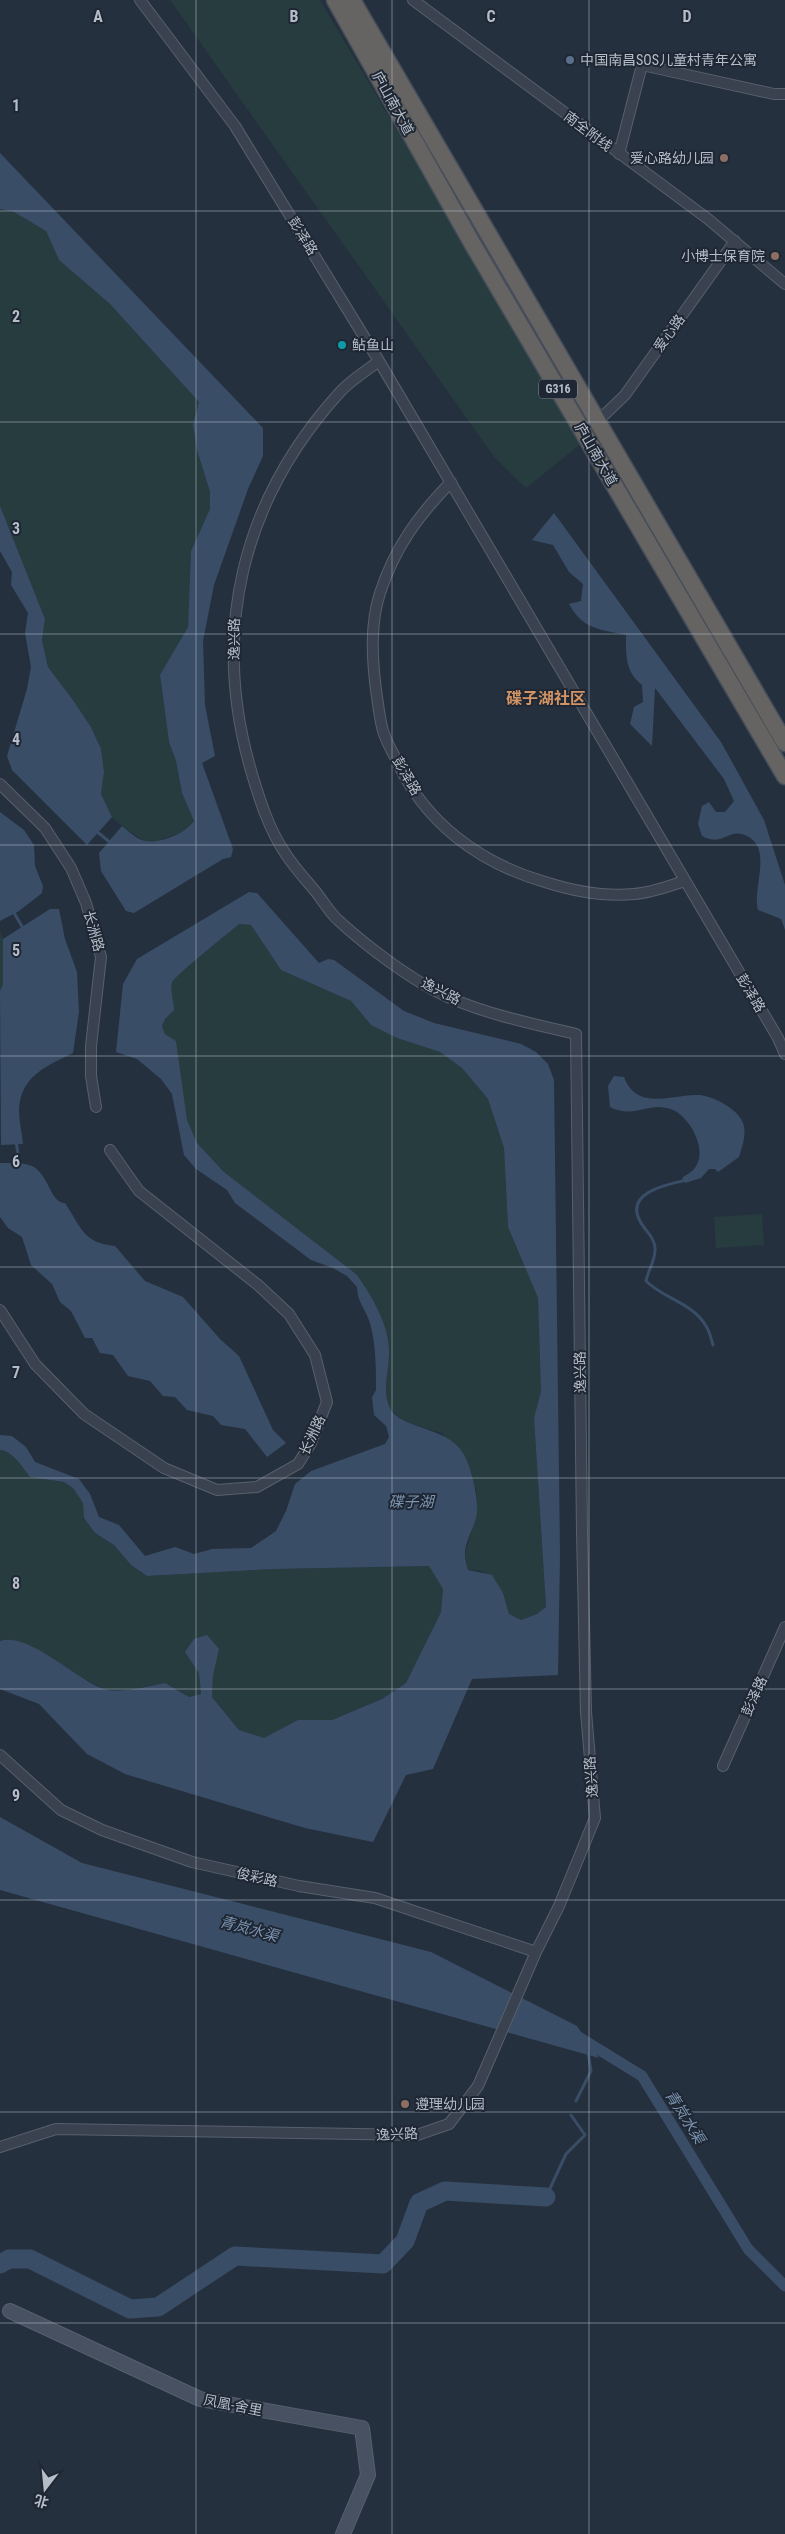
<svg xmlns="http://www.w3.org/2000/svg" width="785" height="2534" viewBox="0 0 785 2534" font-family="'Roboto Condensed','Noto Sans SC',sans-serif">
<rect width="100%" height="100%" fill="#25303e"/>
<path fill="#273c3f" d="M170,0H320L582,443L526,488L495,458Z
M0,209L14,212L46,231L59,260L110,304L199,402L193,425L197,450L210,492V509L191,551L188,627L160,676L169,742L176,761L182,793L194,821L189,829L158,841H144L122,826L112,817L101,794L104,772L101,749L91,727L73,700L48,667L42,640L45,619L0,507Z
M239,924L251,925L281,970L351,1001L371,1025L397,1038L440,1052L462,1068L488,1099L504,1148L508,1227L538,1298L541,1391L534,1419L546,1608L537,1614L521,1620L509,1614L503,1593L482,1571L468,1570L465,1554L477,1512L476,1489L442,1433L405,1422L390,1409L385,1395L389,1353L356,1274L224,1172L197,1143L187,1121L176,1042L165,1034L162,1026L165,1019L174,1010C173,1002 170,990 172,983C173,977 230,932 239,924Z
M0,931L3,939V984L0,991Z
M762,1214L764,1245L716,1248L714,1217Z
M0,1450C12,1450 23,1468 30,1477L64,1482L73,1488L83,1503L84,1518L95,1533L114,1545L131,1565L147,1576L273,1569L429,1566L443,1589L441,1612L406,1683L382,1699L332,1720H298L264,1739L239,1730L212,1696L213,1676L219,1649L199,1673L201,1694L189,1697L165,1683L134,1689L106,1690L7,1639L0,1641Z"/>
<path fill="#3a4d67" fill-rule="evenodd" d="M0,153L263,428V456L248,489L214,585L203,641L205,705L215,756L202,763L233,849L231,857L223,859L134,913L126,911L101,871L99,853L122,826C128,831 138,840 145,841C160,844 186,833 194,821L182,793L176,761L169,742L160,675L188,627L191,551L210,509V492L197,450L193,425L199,402L110,304L59,260L46,231L14,212L0,209Z
M0,506L45,619L42,640L48,667L73,700L91,727L101,749L104,772L101,794L112,817L87,845L12,770L7,756L27,689L31,667L25,633L28,613L11,585L12,572L0,551Z
M554,513L721,742L764,820L785,885V930L781,919L758,910C752,889 772,851 749,837C729,825 724,848 702,836L698,824L702,806L709,802L716,812H725L734,801L724,779L655,688L652,746L630,724L634,707L643,702L642,685C625,671 626,656 626,635C600,629 583,630 569,604L581,601L583,584L569,572L553,545L532,540Z
M0,812L24,830L34,845L35,866L43,886L42,893L19,911L0,921Z
M249,892L257,893L319,963L328,959L334,960L404,1011L434,1023L521,1044L536,1052L548,1064L554,1080L560,1554L558,1675L472,1679L433,1769L406,1775L373,1842L305,1828L125,1774L87,1754L39,1704L0,1689V1641C28,1631 75,1679 104,1689C119,1694 149,1686 165,1683L189,1697L201,1694L199,1673L185,1652L194,1639L207,1635L219,1649L213,1676L212,1697L239,1730L264,1738L298,1720H332L382,1699L406,1683L441,1612L443,1589L429,1566L273,1569L147,1576L131,1565L114,1545L95,1533L84,1518L83,1503L73,1488L64,1482L30,1477C23,1468 12,1450 0,1450V1435L12,1436L26,1447L35,1462L79,1479L90,1494L99,1517L119,1525L145,1556L175,1547L194,1554L212,1549L251,1548L276,1531L286,1511L295,1484L311,1471L385,1444L389,1437L386,1426L374,1415L372,1397L376,1390C376,1368 376,1345 370,1323C366,1310 357,1302 357,1287L347,1276L333,1268L311,1260L235,1203L227,1190L196,1169L184,1155L172,1094L161,1079L137,1059L116,1052L123,984L137,959ZM239,924L251,925L281,970L351,1001L371,1025L397,1038L440,1052L462,1068L488,1099L504,1148L508,1227L538,1298L541,1391L534,1418L546,1607L537,1614L521,1620L509,1614L503,1593L492,1575L468,1570C467,1566 465,1560 465,1555C464,1542 476,1526 477,1512C478,1496 471,1466 463,1453C446,1425 398,1430 389,1406C382,1389 389,1372 389,1354C390,1326 372,1296 356,1274L224,1172L197,1143L187,1120L176,1041L165,1034L162,1026L165,1019L174,1010C174,1002 170,991 172,983C173,977 230,932 239,924Z
M50,909H59L65,939L77,972L79,1012L73,1053C51,1064 25,1074 20,1101C17,1114 22,1131 23,1144L1,1145L0,991L3,984V939Z
M614,1076L624,1077C637,1112 672,1094 699,1095C713,1096 738,1109 743,1123C747,1134 742,1147 739,1157L718,1172L715,1169H709L701,1178L685,1183L682,1178C685,1175 691,1173 694,1169C709,1152 691,1118 673,1110C648,1100 636,1120 610,1107L608,1086Z
M0,1163C10,1163 23,1162 32,1166C49,1174 50,1203 65,1203C81,1227 83,1243 115,1246L145,1281L183,1297L220,1339L239,1356L273,1430L286,1443L267,1457L245,1429L221,1425L213,1416L187,1410L175,1397L163,1396L150,1381L128,1376L113,1355L100,1353L92,1338H85L71,1311L60,1302L52,1284L31,1265L22,1237L8,1228L0,1217Z
M0,1817L82,1863L431,1952L577,2026L599,2058L0,1890Z"/>
<g fill="none" stroke-linecap="round" stroke-linejoin="round">
<path stroke="#3a4d67" stroke-width="3" d="M96,831L111,843
M13,911L24,930
M16,1141L20,1167
M687,1180C669,1184 624,1192 640,1221C645,1231 654,1236 655,1248C656,1260 648,1270 646,1281C664,1299 693,1303 706,1326C710,1332 711,1339 713,1345
M576,2101L591,2071L588,2052
M546,2197L566,2154L585,2135L571,2115"/>
<path stroke="#3a4d67" stroke-width="11" d="M577,2036L642,2076L748,2249L785,2286"/>
<path stroke="#3a4d67" stroke-width="19" d="M0,2264L9,2259H30L130,2309L158,2307L235,2256L383,2264L405,2241L419,2203L445,2191L546,2197"/>
<g stroke="#57606c" stroke-width="12">
<path id="minor" d="M140,0L235,126L379,361L778,1038L785,1054
M413,0L708,219L785,284
M619,154L642,65L774,94H785
M598,421L625,395L735,241
M451,482C418,516 395,547 380,593C370,624 372,658 376,690C378,702 379,715 382,727C384,738 391,749 396,759C424,822 479,863 545,882C573,891 604,897 634,894C651,893 669,886 685,881
M0,784L45,828L71,868L86,903L101,957L91,1046V1076L96,1107
M0,1310L35,1364L84,1414L164,1468L217,1490L257,1487L298,1464L311,1443L327,1402L315,1355L289,1314L258,1285L139,1191L110,1150
M0,1755L61,1810L102,1830L192,1862L299,1886L375,1898L536,1952
M723,1766L785,1627
M0,2147L56,2129L417,2135L449,2124L478,2086L536,1952L559,1906L595,1818L586,1712L582,1532L576,1034C533,1024 490,1015 450,998C415,983 366,946 338,920C330,913 323,901 316,892C305,879 294,867 285,853C269,829 260,801 252,774C210,633 241,501 340,392C351,380 366,371 379,361"/>
</g>
<g stroke="#57606c" stroke-width="16">
<path id="secondary" d="M10,2311L200,2399L362,2428L368,2475L343,2534"/>
</g>
<g stroke="#444d59" stroke-width="19">
<path id="trunk" d="M335,0L472,243L785,776
M352,0L785,743"/>
</g>
<use href="#minor" stroke="#39424e" stroke-width="10"/>
<use href="#secondary" stroke="#475161" stroke-width="14"/>
<use href="#trunk" stroke="#666462" stroke-width="16"/>
</g>
<path fill="none" stroke="#b5bdc9" stroke-width="1" stroke-opacity="0.55" d="M196,0V2534M392,0V2534M589,0V2534M0,211H785M0,422H785M0,634H785M0,845H785M0,1056H785M0,1267H785M0,1478H785M0,1689H785M0,1900H785M0,2112H785M0,2323H785"/>
<circle fill="#5c6f8a" stroke="#1e2733" stroke-width="2" cx="570" cy="60" r="5"/>
<g fill="#8d6e63" stroke="#1e2733" stroke-width="2">
<circle cx="724" cy="158" r="5"/>
<circle cx="775" cy="256" r="5"/>
<circle cx="405" cy="2104" r="5"/>
</g>
<circle fill="#0f9aa8" stroke="#1e2733" stroke-width="2" cx="342" cy="345" r="5"/>
<g text-anchor="middle" stroke-width="4" stroke-linejoin="round" paint-order="stroke">
<rect fill="#1e2733" stroke="#88909c" stroke-width="1" x="539" y="379.5" width="38" height="19" rx="4"/>
<g font-size="12" font-weight="bold" fill="#b5bdc9">
<text x="558" y="393">G316</text>
</g>
<g font-size="14" fill="#b5bdc9" stroke="#1e2733" text-anchor="start">
<text x="580" y="65">中国南昌SOS儿童村青年公寓</text>
<text x="714" y="163" text-anchor="end">爱心路幼儿园</text>
<text x="765" y="261" text-anchor="end">小博士保育院</text>
<text x="352" y="350">鲇鱼山</text>
<text x="415" y="2109">遵理幼儿园</text>
</g>
<g font-size="14" fill="#b5bdc9" stroke="#1e2733">
<text transform="translate(393 103) rotate(61)" y="5">庐山南大道</text>
<text transform="translate(588 131) rotate(37)" y="5">南全附线</text>
<text transform="translate(303 236) rotate(58)" y="5">彭泽路</text>
<text transform="translate(669 333) rotate(-54)" y="5">爱心路</text>
<text transform="translate(596 454) rotate(60)" y="5">庐山南大道</text>
<text transform="translate(234 639) rotate(-89)" y="5">逸兴路</text>
<text transform="translate(407 776) rotate(60)" y="5">彭泽路</text>
<text transform="translate(94 931) rotate(74)" y="5">长洲路</text>
<text transform="translate(441 991) rotate(27)" y="5">逸兴路</text>
<text transform="translate(751 993) rotate(59)" y="5">彭泽路</text>
<text transform="translate(580 1372) rotate(-91)" y="5">逸兴路</text>
<text transform="translate(312 1435) rotate(-65)" y="5">长洲路</text>
<text transform="translate(754 1696) rotate(-66)" y="5">彭泽路</text>
<text transform="translate(591 1777) rotate(-94)" y="5">逸兴路</text>
<text transform="translate(257 1877) rotate(13)" y="5">俊彩路</text>
<text transform="translate(397 2134) rotate(-3)" y="5">逸兴路</text>
<text transform="translate(233 2405) rotate(11)" y="5">凤凰-舍里</text>
</g>
<g font-size="15" font-style="italic" fill="#7c93b0" stroke="#1e2733">
<text x="411" y="1507">碟子湖</text>
<text transform="translate(249 1929) rotate(15)" y="5">青岚水渠</text>
<text transform="translate(685 2117) rotate(58)" y="5">青岚水渠</text>
</g>
<g font-size="16" font-weight="bold" fill="#d39465" stroke="#1e2733">
<text x="546" y="704">碟子湖社区</text>
</g>
</g>
<g font-size="16" text-anchor="middle" font-weight="bold" fill="#b5bdc9" stroke="#1e2733" stroke-width="4" stroke-linejoin="round" paint-order="stroke">
<text x="98" y="22">A</text>
<text x="294" y="22">B</text>
<text x="491" y="22">C</text>
<text x="687" y="22">D</text>
<text x="16" y="111">1</text>
<text x="16" y="322">2</text>
<text x="16" y="534">3</text>
<text x="16" y="745">4</text>
<text x="16" y="956">5</text>
<text x="16" y="1167">6</text>
<text x="16" y="1378">7</text>
<text x="16" y="1589">8</text>
<text x="16" y="1801">9</text>
</g>
<g transform="translate(45 2489) rotate(196)" stroke="#1e2733" stroke-width="4" paint-order="stroke">
<path d="M0-4L9 19L0 12L-9 19Z" fill="#b5bdc9"/>
<text y="-8" font-size="14" font-weight="bold" text-anchor="middle" fill="#b5bdc9">北</text>
</g>
</svg>
